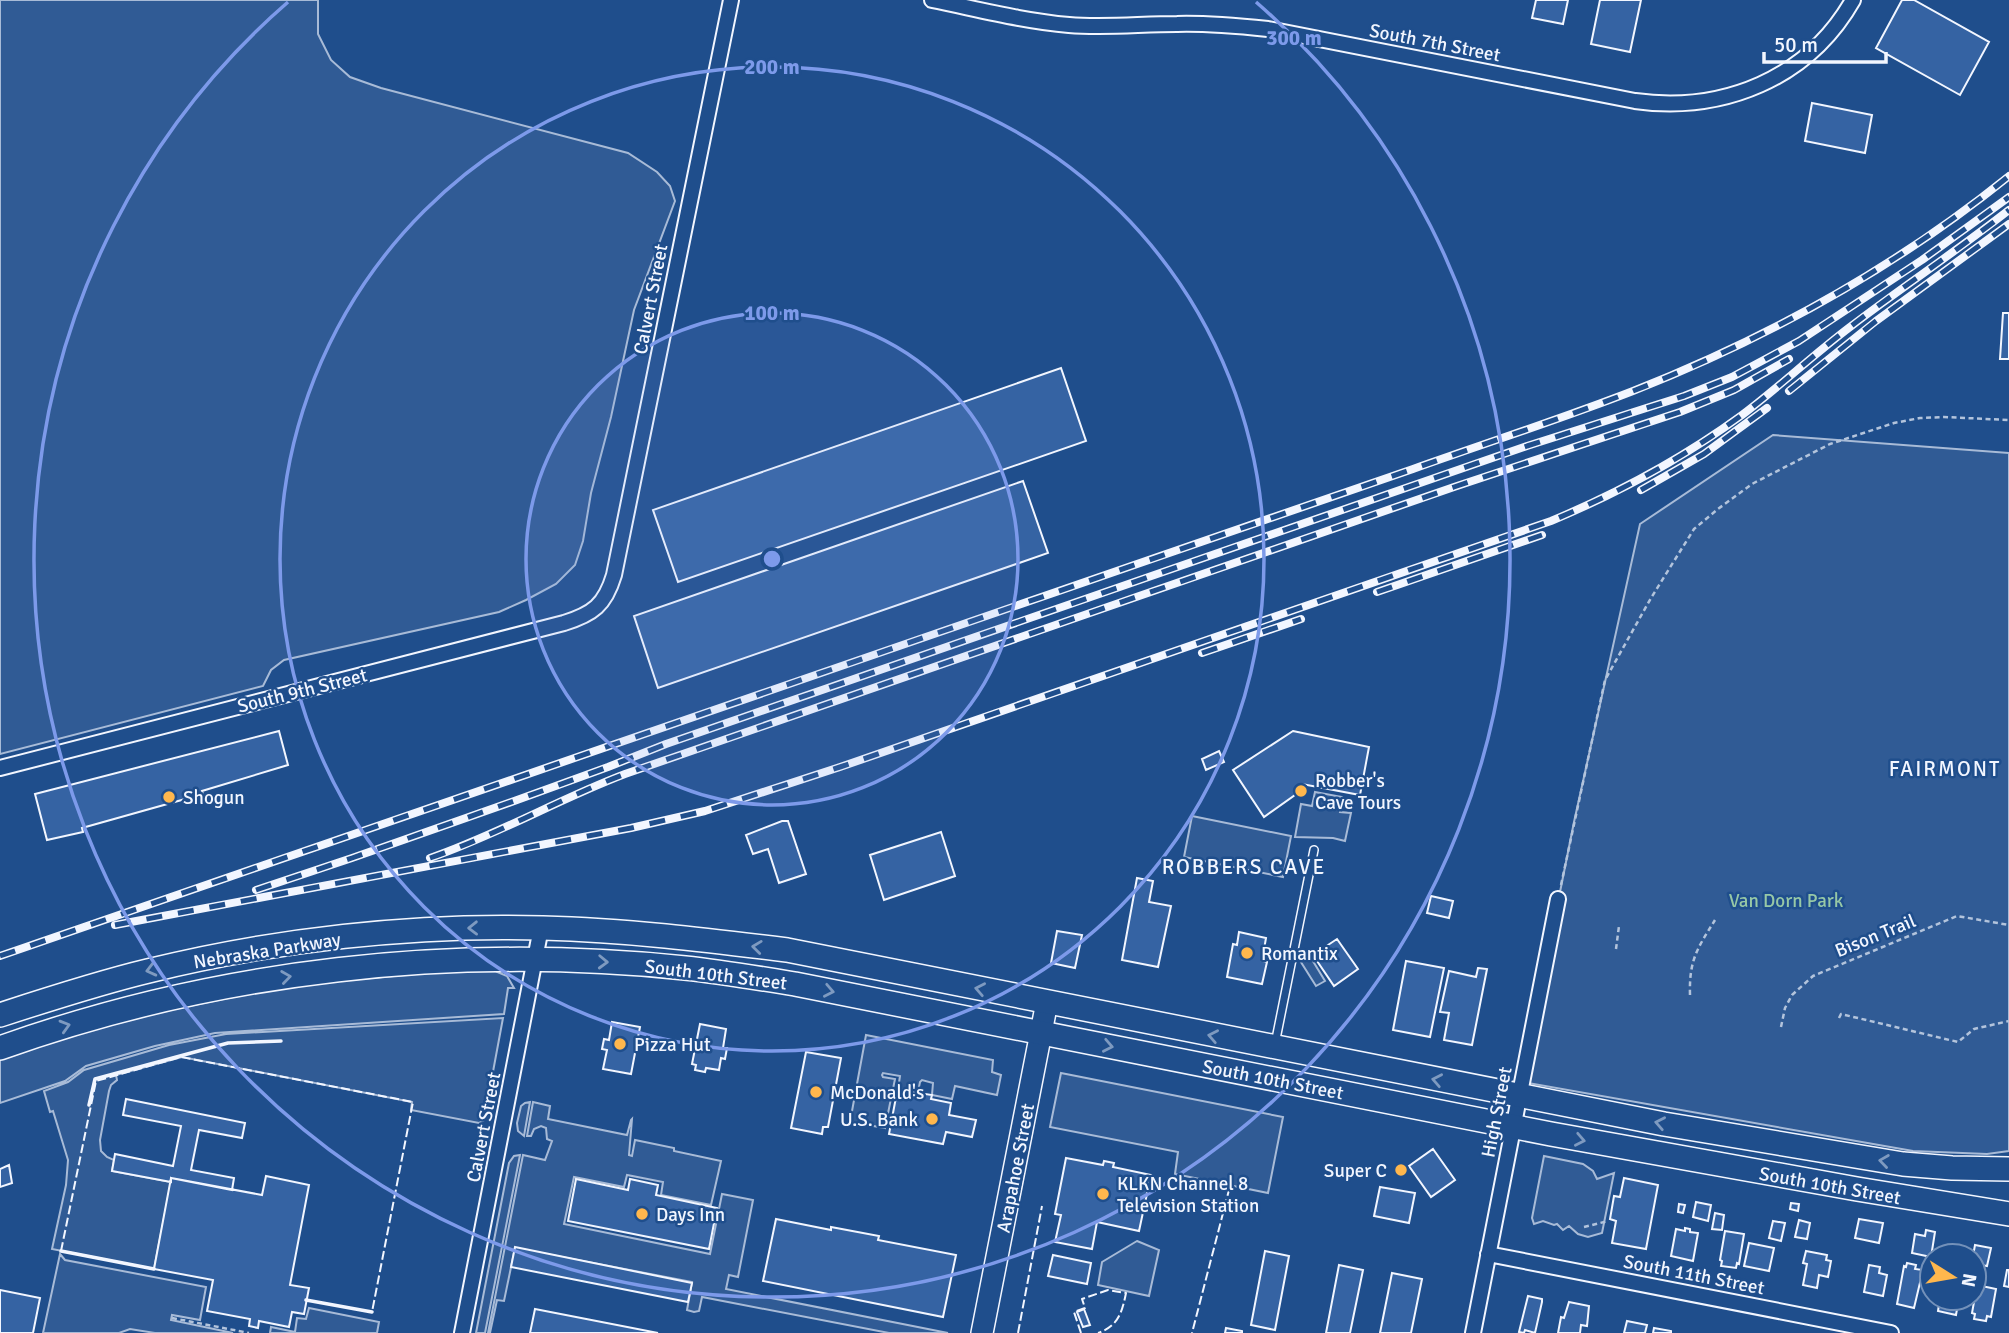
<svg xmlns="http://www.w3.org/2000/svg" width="2009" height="1333" viewBox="0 0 2009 1333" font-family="Signika,sans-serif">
<rect width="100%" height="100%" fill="#1f4e8c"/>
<path fill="#305b95" stroke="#a8bbd7" stroke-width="2" d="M0,0H318V34L331,60L350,77L381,88L628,153L657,172L670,186L675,201L634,310L611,417L591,493L583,541L575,565L556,584L526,600L499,612L284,660L271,670L263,686L0,754Z
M1773,435L2009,453V1151L1987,1154L1913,1151L1522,1082L1574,822L1640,524Z
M1315,792L1342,797L1340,812L1351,813L1345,841L1333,838L1295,837L1301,804L1312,806Z
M1192,816L1291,836L1283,877L1184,857Z
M1308,953L1325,981L1316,986L1299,959Z
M495,971L507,976L514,988H508L504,1014L215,1033L155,1046L86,1066L65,1081L0,1103V1059L79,1033L169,1010L268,990L326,982L439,972Z
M503,1018L484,1120L479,1123L411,1110L412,1102L182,1057L116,1075L117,1080L111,1085L109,1091L100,1140L101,1151L107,1157L114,1160L112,1171L171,1182L154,1269L52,1249L66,1185L68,1160L53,1111L50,1112L44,1091L68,1082L84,1070L169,1045L226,1034Z
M866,1035L993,1060L992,1072L1001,1075L997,1095L955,1086L952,1099L932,1095L933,1083L922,1080L920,1082L918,1092L898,1089L900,1076L883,1073L882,1075L883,1077L895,1079L885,1128L850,1122Z
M1061,1073L1283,1117L1268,1193L1175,1174L1178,1152L1050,1127Z
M530,1102L524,1136L518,1131L517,1123L521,1106L525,1103Z
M533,1102L550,1106L548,1119L627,1135L631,1120L632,1119L629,1155L632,1156L635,1140L674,1148V1151L721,1161L711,1205L661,1195L663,1182L627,1175L624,1187L574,1177L564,1224L710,1254L722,1194L753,1200L738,1277L729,1275L726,1289L948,1333H889L702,1297L699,1311L694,1312L687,1310L692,1282L515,1248L504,1301L497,1300L490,1333H488L523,1155L545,1160L552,1141L547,1139L546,1128L541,1126L534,1129L531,1136H527Z
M520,1155L485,1333H476L509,1163L514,1156Z
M1544,1156L1583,1164L1593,1171L1597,1179L1614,1173L1602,1233L1588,1237L1578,1234L1569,1226L1563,1230L1557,1224L1554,1225L1543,1221L1534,1224L1532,1218Z
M1137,1241L1159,1250L1149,1296L1098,1285L1102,1262Z
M60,1254L65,1260L206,1287L200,1320L172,1315L171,1320L233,1333H155L130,1329L119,1333H43Z
M309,1308L379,1322L377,1333H270L271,1327L295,1332L297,1318L306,1319Z"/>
<path fill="#3563a3" stroke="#f2f6ff" stroke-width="2" d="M1536,0H1568L1563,24L1532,18Z
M1600,0H1641L1630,52L1591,44Z
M1902,0H1914L1989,42L1960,95L1876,48Z
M1812,103L1872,115L1865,153L1805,141Z
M2003,313H2009V359H2000Z
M1061,368L1086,441L678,582L653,510Z
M1023,481L1048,553L658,688L634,616Z
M279,731L288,765L202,791L203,794L82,828L83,832L47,840L35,794Z
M1293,731L1369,747L1360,795L1302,784L1299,786L1302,790L1264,817L1233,770Z
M1219,751L1224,762L1206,770L1202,759Z
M782,821H788L806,874L779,883L768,849L753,854L746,835Z
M941,832L955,876L884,900L870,855Z
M1137,878L1153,881L1149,902L1171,906L1158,967L1122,960Z
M1431,896L1453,901L1449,918L1427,913Z
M1057,931L1082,935L1075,968L1051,963Z
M1239,932L1266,938L1262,961L1267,962L1262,984L1227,977L1233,944L1237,945Z
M1337,939L1358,969L1334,986L1313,955Z
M1406,961L1444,968L1430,1037L1393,1030Z
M1478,968L1487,969L1472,1045L1444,1040L1449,1013L1440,1012L1449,971L1476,977Z
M612,1022L640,1027L631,1074L603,1069L607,1050L602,1049L604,1039L609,1040Z
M700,1024L726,1029L723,1048H727L725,1059L721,1058L719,1070L706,1068L705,1072L695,1070L696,1065L692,1064Z
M806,1052L841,1058L828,1127H823L822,1134L791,1128Z
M897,1092L918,1096L919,1093L932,1095L931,1099L951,1103L949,1115L976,1120L972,1137L946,1132L943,1144L889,1134Z
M126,1099L245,1123L242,1138L199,1130L191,1170L234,1178L232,1190L171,1178V1182L112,1171L115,1154L173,1166L181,1126L123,1115Z
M1433,1149L1455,1180L1431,1197L1409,1166Z
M1066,1158L1103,1165L1104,1161L1114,1163L1113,1167L1151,1175L1139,1231L1097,1222L1092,1249L1055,1242L1061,1215L1055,1214Z
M9,1165L12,1183L0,1187V1169Z
M266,1176L309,1185L290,1285L309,1288L304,1314L292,1312L289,1327L259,1321L258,1328L249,1326L250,1319L207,1311L213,1280L154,1269L171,1178L262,1195Z
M1624,1178L1658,1185L1646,1249L1612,1243L1616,1221L1610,1219L1614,1196L1620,1197Z
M576,1179L628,1190L630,1179L658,1185L656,1195L717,1208L709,1249L568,1221Z
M1380,1187L1415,1193L1409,1223L1374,1216Z
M1696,1202L1711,1205L1708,1221L1693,1217Z
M1791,1203L1799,1204L1798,1211L1790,1209Z
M1679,1204L1685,1205L1683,1213L1678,1212Z
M1715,1213L1724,1215L1722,1230L1712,1229Z
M776,1219L831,1230V1227L879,1236L878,1240L956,1255L943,1317L763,1281Z
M1859,1219L1883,1223L1879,1243L1855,1238Z
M1799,1220L1810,1223L1807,1239L1795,1237Z
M1773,1221L1785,1223L1781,1241L1769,1238Z
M1685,1228L1690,1229V1232L1698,1233L1693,1261L1671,1256L1676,1229L1685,1231Z
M1926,1230L1935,1232L1931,1257L1912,1253L1915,1234L1925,1236Z
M1725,1231L1744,1234L1739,1264L1737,1263L1736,1268L1721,1266L1722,1261L1720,1260Z
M1749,1243L1774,1248L1769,1271L1744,1266Z
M1975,1245L1991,1248L1987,1266L1974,1264L1973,1256Z
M515,1247L692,1283L688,1302L511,1267Z
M1265,1251L1289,1256L1275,1330L1251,1325Z
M1806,1251L1827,1255L1826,1260L1831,1261L1828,1277L1819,1275L1817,1288L1803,1285L1807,1264L1803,1263Z
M1053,1255L1091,1263L1087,1284L1048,1276Z
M1907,1263L1916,1265L1915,1269L1923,1270L1914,1308L1897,1304L1904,1266L1906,1267Z
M1339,1265L1363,1270L1350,1333H1326Z
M1869,1265L1880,1267L1879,1273L1887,1275L1883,1296L1864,1292Z
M2007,1270H2009V1287L2004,1286Z
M1392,1273L1422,1279L1411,1333H1380Z
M1977,1285L1996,1289L1991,1317L1987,1316L1986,1321L1974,1319L1975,1314L1972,1313Z
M0,1290L40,1298L33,1333H0Z
M1528,1296L1542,1299V1302L1535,1333L1525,1330L1524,1333L1519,1332Z
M1940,1298H1959L1956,1315L1938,1311Z
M1569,1302L1589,1306L1587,1326L1581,1325L1580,1333H1558L1561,1317L1564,1318Z
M535,1309L658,1333H530Z
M1084,1309L1090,1325L1083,1327L1077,1312Z
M1627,1321L1647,1325L1645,1333H1624Z
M1226,1328L1242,1331V1333H1225Z
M1654,1328L1671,1331V1333H1653Z"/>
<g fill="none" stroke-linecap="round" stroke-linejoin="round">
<g stroke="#f2f6ff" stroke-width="10">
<path id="lane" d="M1275,1044L1314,850"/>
</g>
<g stroke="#f2f6ff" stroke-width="18">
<path id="street" d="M932,0C977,9 1023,21 1069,25C1105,28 1141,24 1177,24C1208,23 1238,26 1268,29L1635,101C1723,113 1808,79 1853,0
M0,768L564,623C593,614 605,605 614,575L731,0
M1488,1254L1891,1333
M462,1333L541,928
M1473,1333L1558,899"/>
</g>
<g stroke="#f2f6ff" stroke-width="24">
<path id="secondary" d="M982,1333L1047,1002"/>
</g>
<g stroke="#f2f6ff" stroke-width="26">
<path id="primary" d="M0,1015C49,999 98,983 148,971C273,940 414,924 543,928C625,930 706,940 787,950L1664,1124L1903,1164L1952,1168L2009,1169
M0,1048C218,970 455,944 685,968C722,972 758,978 795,984L1551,1134L1857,1189L2009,1214"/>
</g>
<path stroke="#b3c4dc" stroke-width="2.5" stroke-dasharray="5 3.5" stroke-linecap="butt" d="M1561,885L1605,680L1651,598L1694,529L1718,509L1752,484L1830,444L1894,423L1920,418L1944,417L2009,420
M1616,949L1619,926
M1690,995C1689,960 1697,949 1715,920
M1839,1018L1841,1014L1958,1042L1974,1029L2009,1021
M1781,1027L1785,1008L1792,995L1813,976L1957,916L2009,925
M1584,1227L1608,1221
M172,1318L249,1333"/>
<use href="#lane" stroke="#1f4e8c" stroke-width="7"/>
<use href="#street" stroke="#1f4e8c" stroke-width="14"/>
<use href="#secondary" stroke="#1f4e8c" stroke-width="21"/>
<use href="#primary" stroke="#1f4e8c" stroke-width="23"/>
<g stroke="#f2f6ff" stroke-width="8">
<path id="rail" d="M1789,391L1876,321L2009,224
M1641,490L1704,454L1767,408
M1377,592L1542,535
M1202,653L1301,619
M430,858C497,835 559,799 625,774L1454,487L1680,412L1734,390L1789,359
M256,890L352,858L517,800L608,767L666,744L1527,446L1684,396L1732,377L1799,341L1922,260L2009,197
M115,925L631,828L705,811L840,767L1551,521C1618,493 1683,458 1742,415C1779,387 1813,355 1850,327C1902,287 1957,251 2009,210
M0,956L1413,469C1486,443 1561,419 1633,391C1768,338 1896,267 2009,176"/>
</g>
<use href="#rail" stroke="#1f4e8c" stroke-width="5" stroke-dasharray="16" stroke-linecap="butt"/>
<path stroke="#f2f6ff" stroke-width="2" stroke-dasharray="9 3.5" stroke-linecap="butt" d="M1177,1180L1229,1190L1192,1333
M61,1251L96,1081L181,1057L413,1102L372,1312
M1018,1333L1042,1206
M1081,1333L1074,1312L1085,1308L1082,1299L1108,1290L1126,1293C1122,1313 1118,1326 1098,1333"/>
<path stroke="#f2f6ff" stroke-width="3.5" d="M89,1105L95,1079L228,1043L281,1041
M61,1251L154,1269
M306,1300L372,1312"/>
</g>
<defs><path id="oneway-chevron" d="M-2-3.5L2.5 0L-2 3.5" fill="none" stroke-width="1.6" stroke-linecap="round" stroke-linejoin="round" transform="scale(1.75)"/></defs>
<g stroke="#7e9ac0">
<use href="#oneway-chevron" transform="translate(473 928) rotate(179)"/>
<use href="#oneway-chevron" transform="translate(757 947) rotate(-173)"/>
<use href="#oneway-chevron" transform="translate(603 962) rotate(2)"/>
<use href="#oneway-chevron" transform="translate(151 970) rotate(166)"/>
<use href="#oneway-chevron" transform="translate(286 977) rotate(-8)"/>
<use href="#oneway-chevron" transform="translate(980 989) rotate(-169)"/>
<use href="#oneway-chevron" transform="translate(829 991) rotate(11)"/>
<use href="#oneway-chevron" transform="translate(65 1026) rotate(-16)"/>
<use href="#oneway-chevron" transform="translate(1213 1036) rotate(-169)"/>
<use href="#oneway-chevron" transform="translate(1108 1046) rotate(11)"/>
<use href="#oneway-chevron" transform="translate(1437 1080) rotate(-169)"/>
<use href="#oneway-chevron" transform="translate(1660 1123) rotate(-169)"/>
<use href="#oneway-chevron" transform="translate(1580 1140) rotate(11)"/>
<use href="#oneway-chevron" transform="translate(1884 1161) rotate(-172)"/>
</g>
<circle cx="772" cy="559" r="246" fill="#7d9aea" fill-opacity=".12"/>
<g fill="none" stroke="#7d9aea" stroke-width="3.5">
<circle cx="772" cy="559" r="246"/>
<circle cx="772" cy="559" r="492"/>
<path d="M1256 2A738 738 0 1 1 288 2"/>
</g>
<g fill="#ffb74d" stroke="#1f4e8c" stroke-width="2.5">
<circle cx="1301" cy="791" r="7"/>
<circle cx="169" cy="797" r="7"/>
<circle cx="1247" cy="953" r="7"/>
<circle cx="620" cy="1044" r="7"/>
<circle cx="816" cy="1092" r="7"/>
<circle cx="932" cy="1119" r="7"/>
<circle cx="1401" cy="1170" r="7"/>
<circle cx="1103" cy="1194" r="7"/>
<circle cx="642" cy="1214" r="7"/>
</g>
<g text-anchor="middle" stroke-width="5" stroke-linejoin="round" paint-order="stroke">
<g font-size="19" fill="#f2f6ff" stroke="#1f4e8c">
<text transform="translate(1435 42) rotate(11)" y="7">South 7th Street</text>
<text transform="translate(650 299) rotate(-79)" y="7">Calvert Street</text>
<text transform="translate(302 690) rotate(-14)" y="7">South 9th Street</text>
<text transform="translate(1875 935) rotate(-22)" y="7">Bison Trail</text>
<text transform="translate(267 950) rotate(-9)" y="7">Nebraska Parkway</text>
<text transform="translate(716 974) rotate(7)" y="7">South 10th Street</text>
<text transform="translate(1273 1079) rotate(11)" y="7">South 10th Street</text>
<text transform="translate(1496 1112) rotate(-79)" y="7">High Street</text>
<text transform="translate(483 1127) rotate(-79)" y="7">Calvert Street</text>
<text transform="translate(1015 1168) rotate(-79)" y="7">Arapahoe Street</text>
<text transform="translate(1830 1185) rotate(10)" y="7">South 10th Street</text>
<text transform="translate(1694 1274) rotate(11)" y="7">South 11th Street</text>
</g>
<g font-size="19" fill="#f2f6ff" stroke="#1f4e8c" text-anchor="start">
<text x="1315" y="787">Robber's<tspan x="1315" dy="22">Cave Tours</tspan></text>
<text x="183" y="804">Shogun</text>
<text x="1261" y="960">Romantix</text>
<text x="634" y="1051">Pizza Hut</text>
<text x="830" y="1099">McDonald's</text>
<text x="918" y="1126" text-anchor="end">U.S. Bank</text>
<text x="1387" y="1177" text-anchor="end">Super C</text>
<text x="1117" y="1190">KLKN Channel 8<tspan x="1117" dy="22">Television Station</tspan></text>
<text x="656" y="1221">Days Inn</text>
</g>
<g font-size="19" fill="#97c8a6" stroke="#1f4e8c">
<text x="1786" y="907">Van Dorn Park</text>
</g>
<g font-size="21" letter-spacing="2" fill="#f2f6ff" stroke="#1f4e8c">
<text x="1945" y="776">FAIRMONT</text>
<text x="1244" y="874">ROBBERS CAVE</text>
</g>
</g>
<circle cx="772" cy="559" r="10" fill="#7d9aea" stroke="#1f4e8c" stroke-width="3.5"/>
<g font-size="21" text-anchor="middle" font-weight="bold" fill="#7d9aea" stroke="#1f4e8c" stroke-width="5" stroke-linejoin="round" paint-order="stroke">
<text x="1294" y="45">300 m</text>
<text x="772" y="74">200 m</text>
<text x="772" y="320">100 m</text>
</g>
<g transform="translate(1953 1277) rotate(101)"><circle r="33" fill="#1f4e8c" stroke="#7391ba" stroke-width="2"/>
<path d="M0-5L12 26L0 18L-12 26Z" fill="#ffb74d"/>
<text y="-10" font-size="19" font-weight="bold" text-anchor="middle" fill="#f2f6ff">N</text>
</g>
<path d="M1764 52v10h122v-10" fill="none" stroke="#f2f6ff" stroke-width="3.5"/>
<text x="1774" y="52" font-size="21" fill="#f2f6ff" stroke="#1f4e8c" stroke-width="5" paint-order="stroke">50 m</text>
</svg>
